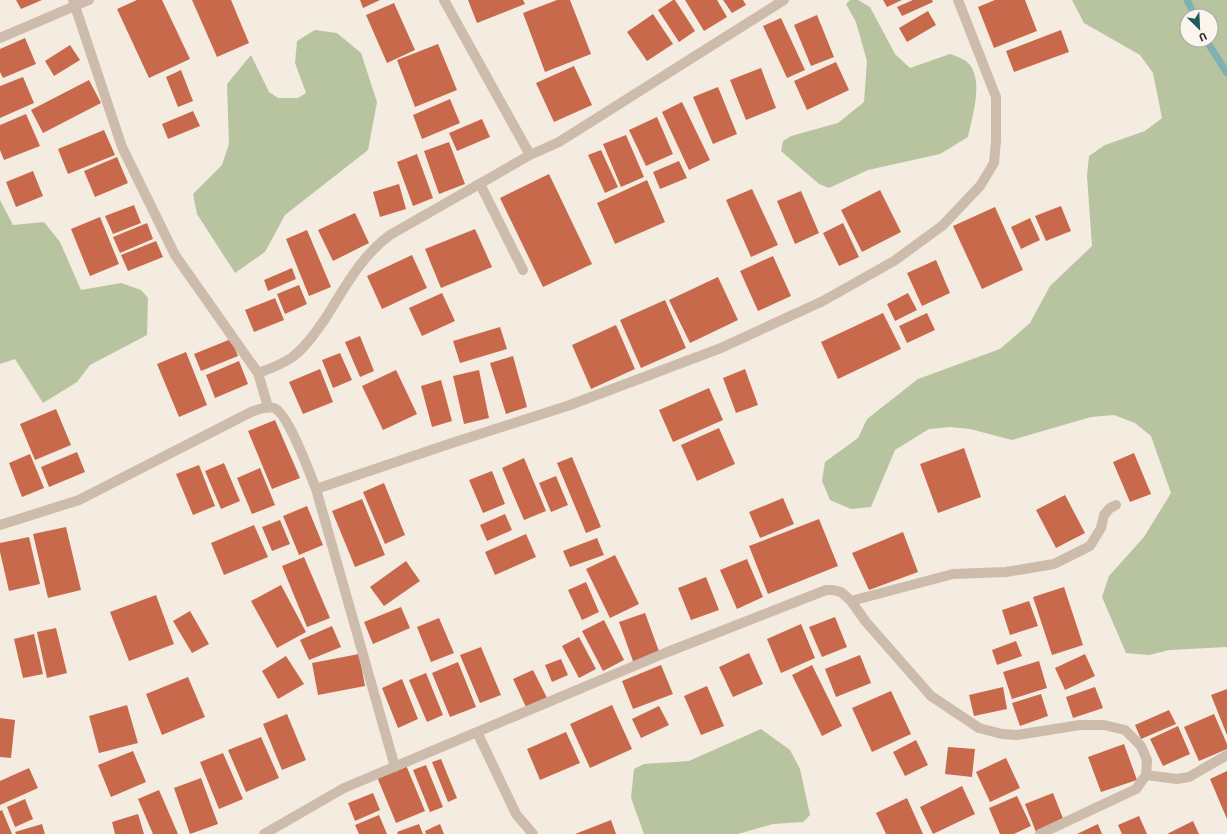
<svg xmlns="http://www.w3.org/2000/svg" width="1227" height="834" viewBox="0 0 1227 834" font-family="Signika,sans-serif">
<rect width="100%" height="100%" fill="#f4ebe1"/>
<path fill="#b8c4a0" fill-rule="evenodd" d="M850,0H858L870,7L895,54L910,68L950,54C956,56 965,59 969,64C984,81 972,117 968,137L940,154L868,170L829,188L819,184L781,151L783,141L791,136L838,123L864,102L867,61L856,22L846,4Z
M1072,0H1227V647L1169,650L1149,655L1126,653L1102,597L1109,576L1144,537L1171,493L1151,436L1135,423L1114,415L1091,417L1012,440L970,429L950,427L929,429L895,450L871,507L851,509L830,500L822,481L825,462L858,438L867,419L918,379L1000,349L1030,323L1050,286L1092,246L1087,176L1089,156L1105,145L1145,131L1162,118L1153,73L1140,55L1084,23ZM1187,16H1211V40H1187Z
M315,30L337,33L361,53L377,102L368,150L285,215L265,252L235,273L197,214L193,194L222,165L229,144L227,84L251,55L269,92L278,98H298L306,93L295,63L297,41Z
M0,200L13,225L44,222L60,242L81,290L121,283L141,290L148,298L147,335L90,365L77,382L43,403L15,359L0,364Z
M761,729L790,750L800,769L810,815L803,822L773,824L738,834H644L631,798L634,769L644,764L689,761Z"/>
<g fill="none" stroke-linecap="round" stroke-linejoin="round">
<path stroke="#7fb0b2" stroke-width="7" d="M1187,0L1195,16
M1206,40L1227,73"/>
</g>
<path fill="#c8694b" d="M16,0H42L21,9Z
M137,0H162L190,59L149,78L117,9Z
M192,0H231L249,43L217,57Z
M360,0H380L363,8Z
M468,0H523L525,4L477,23Z
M557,0H570L591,54L545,72L523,13Z
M673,0H675L695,31L679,42L658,10Z
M685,0H717L727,17L704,31Z
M723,0H743L746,5L732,13Z
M883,0H902L887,7Z
M913,0H932L933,2L902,16L897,7Z
M995,0H1025L1037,31L994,48L978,7Z
M394,3L415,50L387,63L366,15Z
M928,11L936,25L907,42L899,28Z
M653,14L673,44L647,61L627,32Z
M817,15L834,57L811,66L794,25Z
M781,18L805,70L787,78L763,26Z
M1061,30L1069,52L1014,72L1006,51Z
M25,38L36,64L3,78L0,72V49Z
M438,44L457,90L415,107L397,60Z
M70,45L80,60L54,76L45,61Z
M836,62L849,90L807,110L794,81Z
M574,66L592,105L554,122L536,83Z
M761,68L776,108L746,120L730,80Z
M181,70L193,101L178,107L166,77Z
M23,77L34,103L0,118V86Z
M89,80L101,103L43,133L31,110Z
M718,87L737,134L713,144L693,97Z
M450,99L460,123L422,139L413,115Z
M682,102L710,160L689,170L662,112Z
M193,111L200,126L168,139L162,124Z
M26,114L40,146L4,160L0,150V125Z
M657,117L673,154L646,166L629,130Z
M482,119L490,137L457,151L449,133Z
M104,130L115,155L68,174L58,149Z
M626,135L644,177L621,187L603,144Z
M449,142L465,184L439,194L424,151Z
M601,150L618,187L605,193L588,155Z
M417,154L433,198L413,206L397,162Z
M117,157L128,183L95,197L84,171Z
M679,161L687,178L660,189L653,172Z
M33,171L43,196L16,207L6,182Z
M549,174L592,264L543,287L500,198Z
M647,180L665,222L615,244L597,203Z
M399,184L406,209L380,217L373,192Z
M752,189L778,245L751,257L726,200Z
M880,190L901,232L862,252L841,210Z
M801,191L819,233L795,244L777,201Z
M134,205L141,223L113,234L105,216Z
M1061,206L1071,231L1046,241L1035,216Z
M995,207L1023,270L982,289L953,226Z
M355,213L369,243L333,261L318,230Z
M100,217L119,264L90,276L71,229Z
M1030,218L1040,240L1021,249L1011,227Z
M147,223L153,239L120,253L113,237Z
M843,223L859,257L839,266L823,233Z
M475,229L492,267L441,288L425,249Z
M307,230L331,287L309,296L286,239Z
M156,241L163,257L128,271L121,255Z
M412,255L427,288L382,309L367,276Z
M773,256L791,296L758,311L740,271Z
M936,260L950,293L922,306L907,273Z
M292,268L296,279L268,291L264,280Z
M718,277L738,320L690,343L669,300Z
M299,285L307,304L285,314L277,294Z
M442,293L455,321L422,336L409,308Z
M908,293L917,310L895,321L887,304Z
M275,298L284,320L254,332L245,310Z
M665,300L686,348L641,368L620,320Z
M883,313L901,349L838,379L821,342Z
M927,313L935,330L907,343L899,326Z
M616,325L635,369L591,389L572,345Z
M500,327L507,349L460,363L453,341Z
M360,336L374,371L360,377L345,342Z
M231,339L238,356L201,371L194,354Z
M186,352L207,405L179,417L157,364Z
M340,353L352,380L333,388L322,360Z
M513,356L527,407L506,414L490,363Z
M239,361L248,384L215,398L206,375Z
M320,369L333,402L303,414L289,382Z
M745,369L758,405L736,413L723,378Z
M396,370L417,414L383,430L362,386Z
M479,370L489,418L464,424L453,376Z
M441,380L452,421L432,427L421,386Z
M709,388L723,420L673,442L659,410Z
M56,409L71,445L35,460L20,424Z
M275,420L300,478L272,489L248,431Z
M719,428L735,464L697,481L681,445Z
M964,448L981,497L938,513L920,464Z
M77,452L85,472L49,487L41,467Z
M1134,453L1151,494L1130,502L1113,462Z
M30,454L44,488L22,497L9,463Z
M572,457L601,527L586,533L557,463Z
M524,458L546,511L524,520L502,468Z
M224,463L240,501L221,509L205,471Z
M199,465L215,506L193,515L176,474Z
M260,468L275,505L252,514L237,478Z
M492,471L505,504L483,513L469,480Z
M556,476L568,505L551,512L539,483Z
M384,483L405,535L385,544L363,492Z
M1065,495L1085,533L1056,548L1036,510Z
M783,498L794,524L760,538L749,512Z
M362,499L385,555L355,567L332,511Z
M307,506L323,545L299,555L283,516Z
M505,514L512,530L487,541L480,525Z
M819,519L838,566L768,594L749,546Z
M280,520L290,544L272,551L262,527Z
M254,525L268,557L224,575L211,543Z
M66,527L81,590L48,598L33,534Z
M903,532L918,572L869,590L852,553Z
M526,534L536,557L495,575L485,552Z
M29,537L40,584L9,591L0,552V543Z
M597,538L604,555L570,567L563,551Z
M615,555L639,604L610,618L586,569Z
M304,557L330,618L307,627L282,566Z
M747,559L763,597L737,609L720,570Z
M406,561L420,581L384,606L370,587Z
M706,577L719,610L691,620L678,588Z
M586,582L599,612L582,620L568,590Z
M281,585L306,632L277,648L251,601Z
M1064,587L1083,645L1052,655L1033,597Z
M156,595L174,644L129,661L110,612Z
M1029,601L1038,626L1010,635L1002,610Z
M401,607L410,628L373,644L364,622Z
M190,611L209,644L192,653L173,621Z
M645,613L660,654L634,664L619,622Z
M835,617L847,647L822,657L809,627Z
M439,618L454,653L431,662L417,627Z
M604,620L624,660L603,671L582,631Z
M801,624L815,658L781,673L767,639Z
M332,626L341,647L309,660L300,640Z
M56,628L67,673L47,678L37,632Z
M34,634L43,674L23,678L14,639Z
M579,637L596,669L579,678L562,646Z
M1016,641L1022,656L997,665L992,650Z
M481,647L501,695L480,703L460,655Z
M749,653L763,684L733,697L719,667Z
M359,654L365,686L318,695L312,663Z
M1085,654L1095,676L1065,690L1055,668Z
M860,655L871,683L836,697L825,669Z
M286,656L304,684L278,699L262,671Z
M561,659L568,675L552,682L545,665Z
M1039,661L1047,688L1012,699L1003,672Z
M458,662L476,707L450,717L432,673Z
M661,665L673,694L633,709L622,681Z
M812,665L842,726L822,736L792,675Z
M533,670L547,698L526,707L513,679Z
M426,673L443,715L427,722L409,680Z
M188,677L205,717L162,735L146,694Z
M402,679L418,719L398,728L382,688Z
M707,686L724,726L701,735L684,696Z
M1003,687L1007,709L974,716L969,695Z
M1095,687L1103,708L1073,718L1066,697Z
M1227,689V735L1211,695Z
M891,691L911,734L872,752L852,708Z
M1041,694L1048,716L1020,726L1012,703Z
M127,705L138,743L99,753L89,716Z
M612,705L632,749L590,768L570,724Z
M659,706L669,725L641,738L632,719Z
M1169,710L1176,724L1141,739L1135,725Z
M287,714L306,760L282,770L263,724Z
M1214,714L1227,744V749L1199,761L1184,727Z
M0,718L15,720L11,758L0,757Z
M1178,726L1190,754L1163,766L1150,739Z
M566,732L580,763L540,780L527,749Z
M261,737L279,778L246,792L228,750Z
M916,740L928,765L905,776L893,752Z
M1124,744L1137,780L1101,792L1088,757Z
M948,747L975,749L972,777L945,774Z
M133,751L146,782L111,797L98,765Z
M223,753L243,799L219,809L200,762Z
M1006,758L1020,788L990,802L976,772Z
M441,759L457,798L448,802L432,762Z
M406,765L425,811L396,823L377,777Z
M426,765L443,807L430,812L413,770Z
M29,768L38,788L0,805V781Z
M1227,771V819L1210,779Z
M201,778L218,824L190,834L174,788Z
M962,786L975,814L933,834L920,807Z
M159,790L178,834H153L138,799Z
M373,793L380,810L355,821L348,803Z
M1053,793L1064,821L1036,832L1025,804Z
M1017,796L1031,826L1014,834H1000L989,808Z
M907,798L923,834H886L876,813Z
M25,799L33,819L15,827L7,807Z
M2,810L12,834H0V811Z
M138,814L144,834H115L112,822Z
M379,815L387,834H359L355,825Z
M1139,816L1147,834H1122L1118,825Z
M611,820L616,834H575Z
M1193,821L1199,834H1167Z
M42,824L45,834H16L15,832Z
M419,824L423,834H398L397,832Z
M440,824L444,834H426L425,831Z
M1098,824L1102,834H1077Z"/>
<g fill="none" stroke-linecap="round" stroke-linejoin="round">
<path stroke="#cdbbac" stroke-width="10" d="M73,0L122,147L175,255L258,373L268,407
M444,0L530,155
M0,38L89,0
M480,184L523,270
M258,373C269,369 281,365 291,358C305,348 315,333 325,319C344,289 361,256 390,235L530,155L559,142L784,0
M316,489L395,767
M0,525L79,500L253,411C260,409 267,406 274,408C288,413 310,474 316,489L449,444L570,405L721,348L823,301L894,261L942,226L980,186L994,163L996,141V97L958,0
M851,601L953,574L1006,572L1054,564L1090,546L1101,528L1104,515L1110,508L1116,505
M477,732L516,814L533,834
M1146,775L1177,779L1189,777L1227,755
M264,834L344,788L665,653L826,590H833L841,592L851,601L866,622L931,696L979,728L1002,734L1017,735L1080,725H1104L1125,730L1141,746L1147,760L1146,775L1136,789L1040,834"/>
</g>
<g transform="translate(1199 28) rotate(156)"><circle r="19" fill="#fbf5ee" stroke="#aea6a0"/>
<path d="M0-3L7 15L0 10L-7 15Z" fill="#1f5a5e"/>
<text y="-6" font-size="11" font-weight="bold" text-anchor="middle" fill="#3b302b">U</text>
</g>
</svg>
